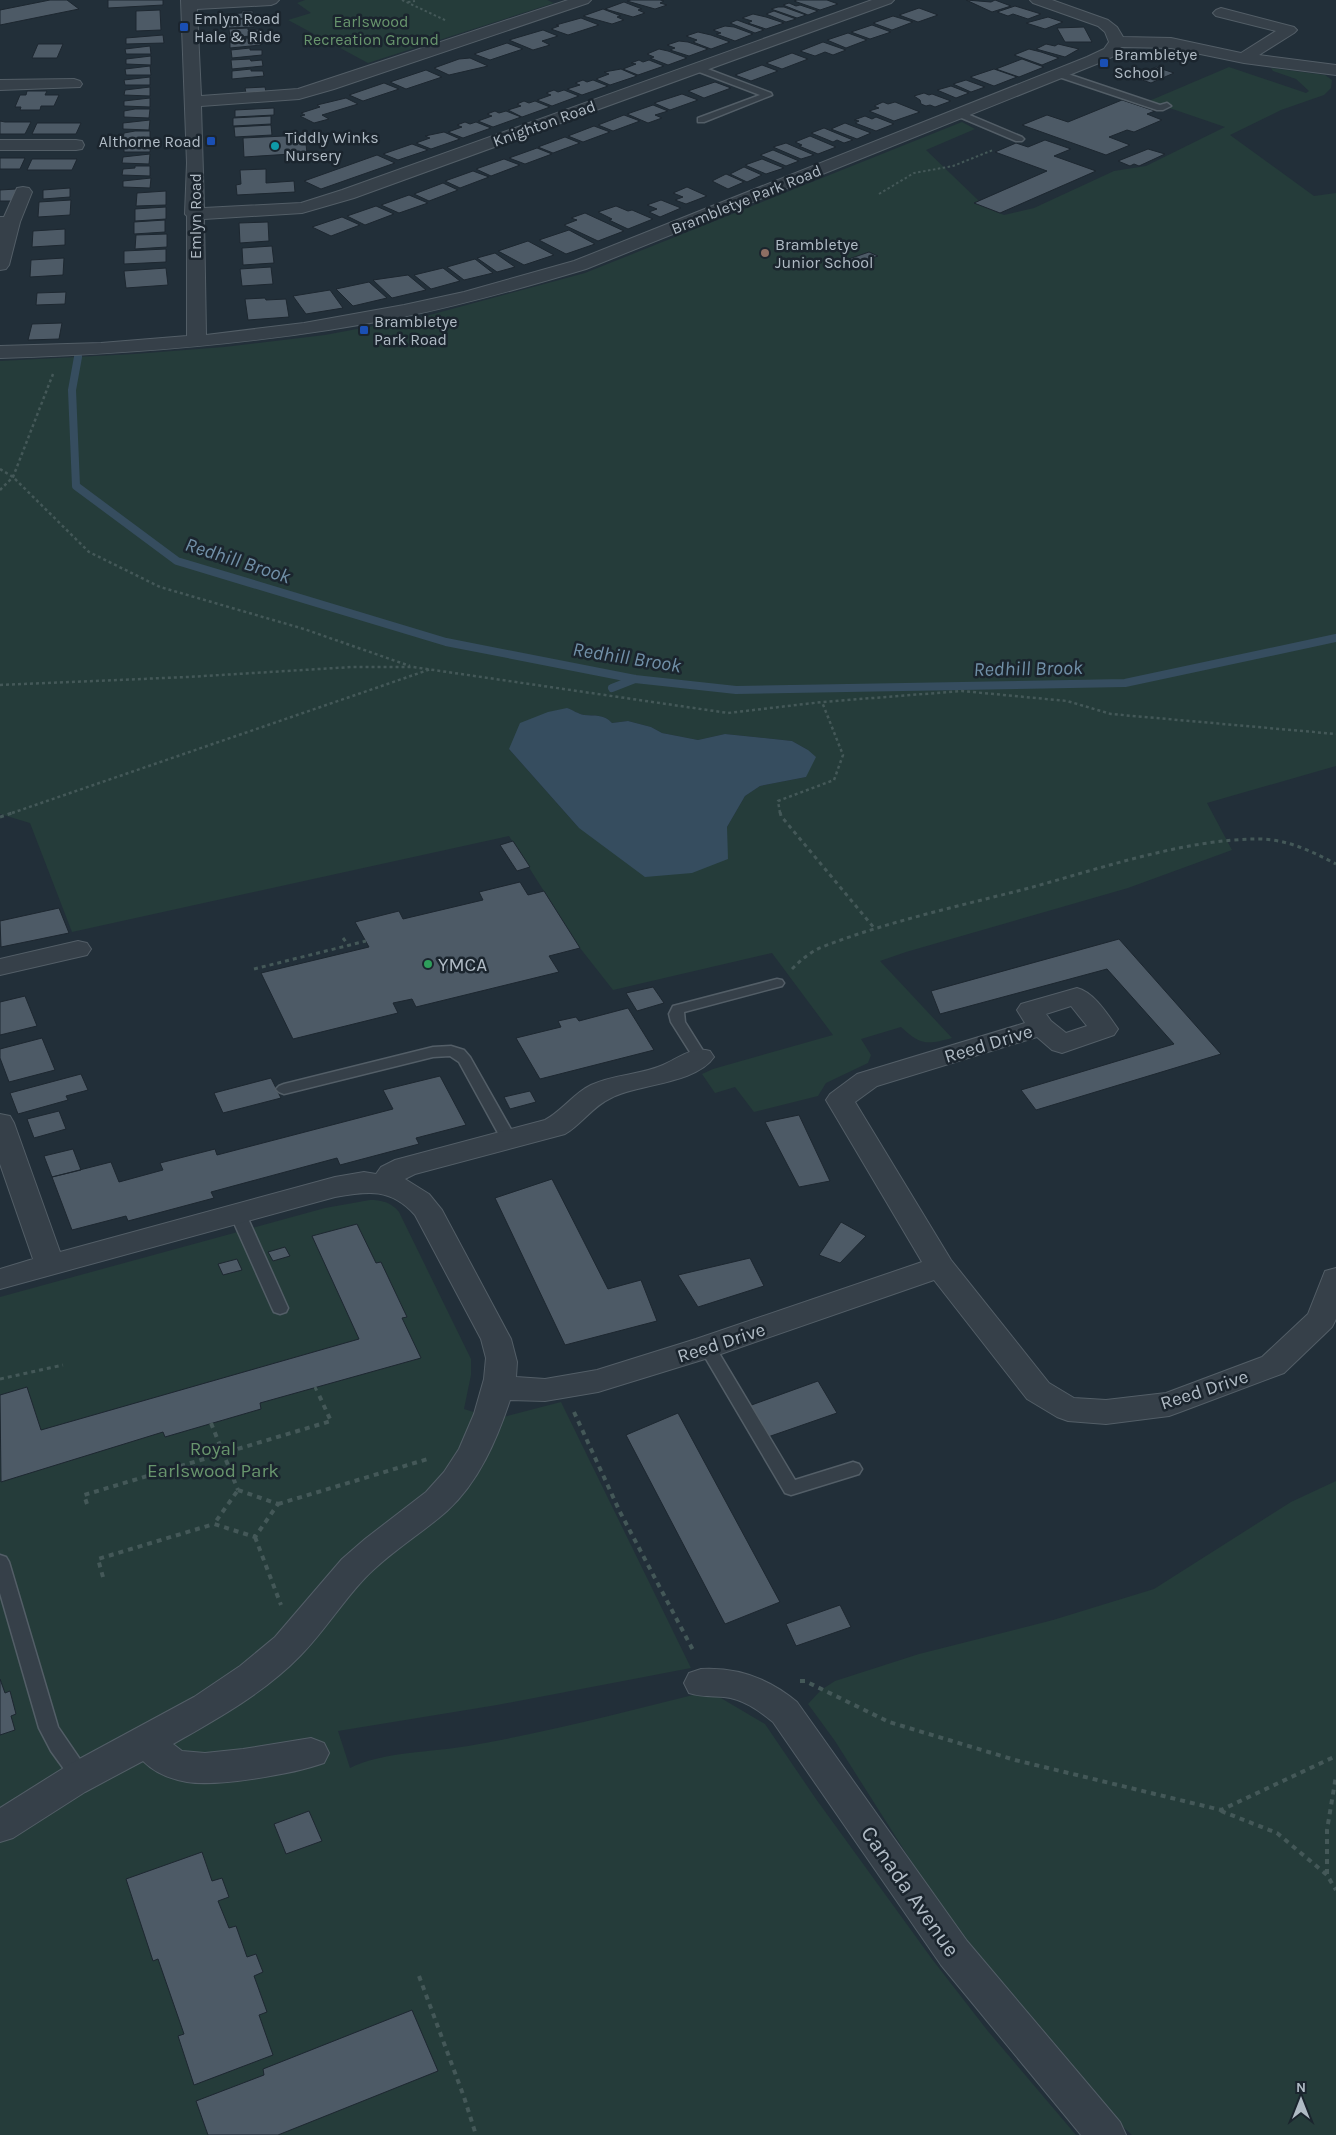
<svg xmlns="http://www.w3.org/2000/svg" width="1336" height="2135" viewBox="0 0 1336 2135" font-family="Karla,sans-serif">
<rect width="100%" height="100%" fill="#222f39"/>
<path fill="#253c3a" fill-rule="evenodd" d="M305,0H547L554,3L368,63L288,20L311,13L297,3Z
M1229,67L1306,93L1309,91L1296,79L1273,71L1271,68L1325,75L1332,80L1331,88L1324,95L1281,110L1230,135L1314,196L1336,193V766L1207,803L1232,850L1128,888L906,952L880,961L952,1038C927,1045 920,1045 901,1027L861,1039L871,1055L868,1063L826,1083L818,1096L754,1112L735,1087L715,1093L702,1074L713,1069L833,1035L772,953L613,990L580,948L509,836L72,932L30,823L0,814V361L134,354L224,347L325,335L426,316L585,273L962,122L975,129L926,150L979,201L975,203L1004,215L1034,208L1114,171L1146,166L1225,127L1149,101ZM567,708C572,710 578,714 584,715C594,716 604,714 612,723L628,721L651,727L662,733L698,740L725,734L792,741L808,750L806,777L760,786L745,796L727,827L579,828L509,749Z
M370,1200C381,1200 391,1202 399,1212L471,1359V1375L464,1409L496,1419L561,1402L691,1668L497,1705L338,1731L350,1768C381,1752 433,1752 468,1746C549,1732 629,1711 709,1691L765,1724L816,1799L932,1959L987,2030L1076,2135H0V1297L325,1208Z
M1336,1481V2135H1132L1112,2117L963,1943L835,1741L808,1704L821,1690L835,1681L919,1654L1053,1620L1154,1589L1291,1502Z"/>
<path fill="#364d5f" d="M567,708C573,710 578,714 584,715C594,716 604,714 612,723L628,721L651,727L662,733L698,740L725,734L792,741L808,750L816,757L806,777L760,786L745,796L727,827L728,859L692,873L645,877L579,828L509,749L520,723L548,712Z"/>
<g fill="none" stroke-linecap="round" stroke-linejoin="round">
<path stroke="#364d5f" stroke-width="8" d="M78,357L72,390L76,486L177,561L446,642L635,679L736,690L1125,683L1336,638
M612,688L635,679"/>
</g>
<path fill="#4d5a66" stroke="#1d2730" d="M50,0H67L79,9L0,25V10Z
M108,0H163V5L108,8Z
M631,0H660L664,1L660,3L667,5L655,9L627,1Z
M797,0H827L838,4L820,10L794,1Z
M966,0L991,2L995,0L1011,6L992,12Z
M624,2L642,9L638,10L645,13L633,17L605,9Z
M789,3L796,6L800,5L818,11L808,15L783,5Z
M1015,6L1041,14L1028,19L1013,14L1008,16L997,12Z
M778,7H784L806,15L797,18L771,9Z
M919,8L938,15L918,22L899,15Z
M603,9L621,16L617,17L624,20L612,24L583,16Z
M160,10L161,30L136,31V11Z
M242,11H253V18L227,19L226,14L242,13Z
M774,11L796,19L786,22L766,14Z
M753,14L766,17L784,23L766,29L748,23L752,21L742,18Z
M893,16L913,22L892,30L873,23Z
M1048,17L1063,22L1045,29L1026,23Z
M581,18L599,25L568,35L551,29L559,26L556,25Z
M244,19H253L254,27L227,28V20Z
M737,20L764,30L755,33L730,23Z
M872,25L891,32L870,39L851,32Z
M725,26L734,27L753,34L735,41L716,34L721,33L713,30Z
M1084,27L1092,42H1065L1057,28Z
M248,28V30L260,29V35L230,38L229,29Z
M543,30L558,36L542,41L550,45L533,50L509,40Z
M698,32L711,35L730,42L711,49L693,42L697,40L686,36Z
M848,33L867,40L846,48L827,40Z
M163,35L164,43L126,44V38Z
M248,38L249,40H260L261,45L230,48V39Z
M679,41L688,42L708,49L689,56L670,50L675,48L667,45Z
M823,42L846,50L833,55L825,52L815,56L800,51Z
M507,43L523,49L490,60L474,54Z
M38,44H63L57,58H32Z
M1046,44L1055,46L1058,44L1079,49L1065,57L1036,49Z
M150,46L151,54H126L125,49Z
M250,48V50H262V55L232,58L231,50Z
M659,49L668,51L687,58L668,65L650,58L654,57L647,54Z
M1029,49L1041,52L1059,58L1042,65L1014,55Z
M792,53L808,59L782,69L766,63Z
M151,56V65L126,64V59Z
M470,58L488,66L449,75L434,68L459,59Z
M250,59L251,61L262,60L263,66L232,69L231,60Z
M1022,59L1044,67L1019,77L996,69Z
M639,60L643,62L649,60L664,66L638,75L623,69L636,64L631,63Z
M762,65L778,71L751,81L735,75Z
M150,66L151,75H126L125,69Z
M1156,67L1174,73L1151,83L1133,77Z
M251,69V71H263L264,76L232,79V71Z
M621,69L637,76L610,85L596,79L609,74L604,72Z
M994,69L1017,77L994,86L970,77Z
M426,70L442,77L406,89L390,82Z
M150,77V85H125L124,80Z
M583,80L587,82L593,80L608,86L582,95L567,89L580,85L575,83Z
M966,80L985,87L971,92L953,84Z
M715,82L731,88L704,98L688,91Z
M384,83L399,89L363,101L349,95Z
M951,86L969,93L956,98L937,90Z
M150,87V96L124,95L125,90Z
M265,87L266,92L246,93L245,88Z
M554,90L558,92L564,90L579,96L552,106L537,100L551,95L546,93Z
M27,91H47L45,95H59L54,106H41L40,110H20L21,107H15L20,95H26Z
M924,93L929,95L932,94L951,101L935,107L930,105L926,106L921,104L920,100L914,96Z
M682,94L698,100L670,110L654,103Z
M150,98V107L124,106V101Z
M346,98L358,104L322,115L329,119L314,123L300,116L305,115L301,113L320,107L317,105Z
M1122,100L1155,111L1147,114L1162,120L1134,132L1127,130L1109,137L1130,145L1106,155L1022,125L1047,115L1068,122Z
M524,101L529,103L535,101L550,107L522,117L508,110L521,106L517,104Z
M883,102L888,104L895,102L920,112L894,121L869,111L879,108L874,106Z
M653,105L668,111L655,115L662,118L648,123L627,114Z
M274,108V115L235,117V110Z
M135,109H150L149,118L124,117V111Z
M495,111L499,113L506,111L521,117L493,127L478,121L492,116L487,114Z
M624,115L640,121L613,131L598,125Z
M271,116V124L233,126V118Z
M865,116L872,119L876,117L894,124L876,131L855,123L859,121L854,120Z
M150,120L149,130L123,129V123Z
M0,121L5,122H31L25,134H0Z
M465,122L470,124L476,122L491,128L463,138L448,132L462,127L457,125Z
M37,123H81L76,134H32Z
M845,123L871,133L857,139L831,129Z
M271,125L272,135L235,137L234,127Z
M594,126L610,132L583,142L568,136Z
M824,128L853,140L844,143L837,140L833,142L811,133Z
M135,131H150V140H123L124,133Z
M444,132L460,139L431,149L416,143L430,138L425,136Z
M305,135L307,153L244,157L243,138Z
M810,136L836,147L818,154L799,146L802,145L795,142Z
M565,137L580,143L553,153L538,147Z
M1045,140L1071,149L1054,156L1096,171L1000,213L974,203L1047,171L995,152L1016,143L1028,147Z
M136,143H151L150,152H124V145H135Z
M786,143L814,155L801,159L773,147Z
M412,144L428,150L398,160L383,154Z
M537,148L552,154L525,164L509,158Z
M1148,149L1165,154L1139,166L1134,164L1130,166L1118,161Z
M773,150L799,161L786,166L760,155Z
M150,154L149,164L122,163L123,157Z
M377,155L395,163L321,189L304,181Z
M0,158H25L20,169H0Z
M32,159H77L72,170H27Z
M504,159L520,165L491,176L476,169Z
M762,159L784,168L766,174L745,165Z
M135,166H150V176L122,175L123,169L135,168Z
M744,167L762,175L747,182L730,174Z
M266,169V183L294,181L295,192L237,195L236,185L241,184L240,170Z
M473,171L489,177L460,188L445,181Z
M726,174L744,182L728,189L712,181Z
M151,178L150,188L123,187V181Z
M443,183L458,190L429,201L414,194Z
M687,187L707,196L686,204L675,200L683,197L673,193Z
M70,188V197L43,199V190Z
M16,189L13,201H0V190Z
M166,191V205L136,206L137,193Z
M409,195L428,203L399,213L381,205Z
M71,200L70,215L38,217L39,202Z
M661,200L681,208L660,217L649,212L657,209L647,205Z
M376,206L394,214L365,225L347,216Z
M616,206L628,211L632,210L653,219L628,229L609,220L612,219L598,212Z
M166,207V219L135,221V209Z
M585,213L624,231L598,241L564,225L577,220L571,218Z
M342,217L360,225L331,236L312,227Z
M165,220V232L134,234V222Z
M268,222L269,241L240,243L239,223Z
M65,229V245L32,247L33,231Z
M569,230L595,244L566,254L539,240Z
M167,234V247L135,249L136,235Z
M528,241L554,255L524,265L498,251Z
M272,246L274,263L243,265L242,248Z
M166,249V262L124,264V251Z
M869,252L878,256L852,265L843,261Z
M495,253L515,267L497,272L477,258Z
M64,258L63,275L30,277L31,260Z
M475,259L493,273L464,280L447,267Z
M271,267L273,284L242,286L240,269Z
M166,268L168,285L126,288L124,271Z
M443,268L460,281L431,289L414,275Z
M408,275L426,290L392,298L373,280Z
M369,282L387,298L353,306L336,289Z
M330,290L343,308L306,314L293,296Z
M66,292L65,304L36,305L37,293Z
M265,298L266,300L286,299L289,317L248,320L245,299Z
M62,323L59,339L28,340L32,324Z
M513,841L530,867L517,871L500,845Z
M520,882L528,895L544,891L580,948L549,956L559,972L416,1007L412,999L393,1003L398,1013L293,1039L261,973L369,947L355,922L399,911L403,919L483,900L479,892Z
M59,908L69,933L1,947L0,921Z
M1119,939L1221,1054L1036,1110L1021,1090L1174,1044L1107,969L940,1014L931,991Z
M653,987L664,1003L637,1011L626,993Z
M25,996L37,1026L0,1035V1002Z
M628,1008L654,1050L540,1079L516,1038L561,1027L558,1021L576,1017L579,1021Z
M42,1038L55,1070L9,1082L0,1058V1049Z
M81,1074L88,1090L66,1096L68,1100L18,1114L10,1093Z
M440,1076L466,1125L416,1138L419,1144L340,1165L337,1158L211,1192L214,1198L128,1221L126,1216L72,1230L52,1177L111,1162L119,1182L163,1170L160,1163L215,1149L217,1155L393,1109L383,1090Z
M271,1078L281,1098L223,1113L214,1093Z
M530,1091L536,1102L510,1109L504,1097Z
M59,1111L66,1129L34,1138L27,1119Z
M799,1115L830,1181L799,1187L765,1122Z
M73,1149L81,1170L52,1177L44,1156Z
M552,1179L608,1289L641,1280L657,1321L565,1345L495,1198Z
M841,1222L866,1236L840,1263L819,1255Z
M357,1224L376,1263L381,1262L407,1317L402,1318L421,1358L260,1403L261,1409L165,1437L163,1432L1,1482L0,1395L27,1387L41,1430L359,1339L312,1236Z
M285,1247L290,1256L273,1261L268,1252Z
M750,1258L764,1286L698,1307L678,1275Z
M237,1259L242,1270L223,1275L218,1264Z
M818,1381L837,1413L765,1438L746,1407Z
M678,1413L780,1602L725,1624L626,1435Z
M840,1605L851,1627L796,1646L786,1624Z
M0,1679L5,1693L10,1691L16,1714L11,1716L15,1730L0,1735Z
M309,1811L322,1841L286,1854L274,1824Z
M202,1852L212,1881L222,1878L229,1897L218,1901L229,1928L236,1926L247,1957L256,1954L263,1972L254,1976L267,2012L259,2015L273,2055L194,2085L178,2036L184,2034L158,1959L153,1961L126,1879Z
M412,2010L438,2071L278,2135H208L196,2101L264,2075L263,2069Z"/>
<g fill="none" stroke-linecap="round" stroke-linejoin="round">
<g stroke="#535e67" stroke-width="3">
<path id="service" d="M697,65L771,93L772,95L704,122H698V118L760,95L694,70V66Z
M1059,71L1160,105L1167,103L1171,106L1163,110H1157L1056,76L1055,74Z
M960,111L1022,137L1024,139L1022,141H1016L957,116L956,114Z
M777,979L782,980L784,983L782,986L684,1012L685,1022L707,1057L705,1060H695L671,1022L669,1014L673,1006Z
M451,1046L464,1050L470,1057L517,1140L514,1144L509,1145L504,1144L459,1062L450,1056L433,1057L284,1094L279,1092L276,1089L279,1086L284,1084L433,1047Z
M238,1209L244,1210L246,1214L288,1308L286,1312L280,1314L274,1312L272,1308L230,1214L232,1210Z
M707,1341L713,1343L795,1480L853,1462L859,1464L862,1469L859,1474L791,1495L785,1493L699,1347L701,1343Z
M0,1555L6,1557L9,1562L58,1727L88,1771L91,1777L88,1783L81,1785L74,1783L51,1751L39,1728L0,1593Z"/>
</g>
<g stroke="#535e67" stroke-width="2">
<path id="minor" d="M181,0H279L276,3L271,5L197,9L201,96L298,89L568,0H591L588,3L334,89L299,99L201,106L204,208L301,203L342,190L872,0H894L891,3L354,198L302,213L204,219L206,335L304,323L404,305L464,292L574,261L1087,57L1104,49L1109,42L1105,32L1098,26L1033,3L1030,0H1052L1108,20L1117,27L1123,37L1171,38L1241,53L1276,31L1216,16L1213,13L1216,10L1221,8L1294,27L1297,30L1294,33L1259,55L1336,65V75L1244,63L1171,48L1121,47L1116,55L1099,63L586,269C526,287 465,304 403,317C270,343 136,354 0,358V346L101,343L187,336V216L185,214L187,163Z
M74,79L80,81L82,84L80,87L0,90V80Z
M0,140H76L82,141L84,145L82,149L76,150H0Z
M23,187L29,188L32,192L20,222L9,265L6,269L0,270V217H4L17,188Z
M78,941L87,943L91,949L87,955L0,975V959Z
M1077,988C1094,992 1108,1015 1118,1029L1114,1035L1062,1053L1052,1050L1037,1037L877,1086L855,1102L951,1260L1049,1383L1074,1398L1106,1400L1166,1393L1262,1357L1308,1314L1325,1271L1336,1268V1319L1332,1327L1284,1373L1180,1412L1169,1416L1106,1424L1068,1421L1057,1417L1027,1399L934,1280L718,1355L598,1392L545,1401L510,1400C497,1439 479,1482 447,1511C421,1534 390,1552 365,1578C342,1602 324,1632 300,1656C264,1693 217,1719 173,1744L182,1751L205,1753L243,1749L311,1738L324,1743L329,1753L324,1763C293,1774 218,1787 187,1782C170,1779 155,1773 143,1761L85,1792L13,1838L0,1842V1808L70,1764L194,1697L240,1666L275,1637L342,1559L365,1539L426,1492L444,1472L459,1449L474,1414L484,1379L486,1358L481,1339L415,1215C391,1188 368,1191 335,1197L0,1289V1269L33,1259L0,1164V1114L10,1116L14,1123L60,1252L335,1177L364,1172L376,1174L381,1167L395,1160L545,1120C562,1111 574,1093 591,1085C614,1074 641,1075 663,1065C679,1058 692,1046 710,1051L714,1057C696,1084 637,1084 611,1098C593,1106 582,1124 565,1134L415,1174L405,1179L429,1194L442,1210L511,1339L517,1362L516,1377L545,1379L597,1370L696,1339L922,1262L826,1100L830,1094L857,1074L1025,1023L1017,1010L1021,1004ZM1071,1006L1087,1026L1066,1033L1051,1021L1046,1014Z
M701,1669C737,1667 770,1679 797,1702L967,1941L1120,2122L1126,2135H1081L941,1965L773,1722C758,1710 743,1699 724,1697C711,1696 701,1697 689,1693L684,1683L689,1673Z"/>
</g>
<path stroke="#445858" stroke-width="2" stroke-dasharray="2.5 2.5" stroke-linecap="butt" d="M402,0L447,21
M408,2L415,1
M879,194L914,173L953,166L993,150"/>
<path stroke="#445858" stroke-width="2.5" stroke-dasharray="3 3" stroke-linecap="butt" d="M0,469L13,477L89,552L160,587L304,629L410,666
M0,490L13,477L53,374
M0,685L188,677L352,667H413L728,713L822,702L962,691L1067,701L1111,714L1336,734
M12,813L431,669
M780,813L778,801L834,780L843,755L822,702"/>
<path stroke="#445858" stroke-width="3" stroke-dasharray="4 4" stroke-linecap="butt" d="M780,812L781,816L875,929
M0,817L15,812
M343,938L349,946
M254,969L366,941
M792,969C801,960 810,952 822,947C889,921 960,906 1029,888C1099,869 1185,839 1258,839C1287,839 1311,851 1336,864
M0,1379L63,1365
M315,1387L318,1394"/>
<path stroke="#445858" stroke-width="4" stroke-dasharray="5 5" stroke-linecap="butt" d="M574,1412L620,1512L694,1652
M211,1423L238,1490
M238,1490L278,1504L255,1537L214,1524Z
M87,1504L84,1495L331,1421L318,1393
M278,1504L431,1458
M255,1537L281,1605
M103,1577L98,1559L214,1524
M800,1681H805L889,1722L1015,1760L1221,1810L1336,1756
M1221,1811L1277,1833L1327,1875L1336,1890
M1327,1874V1830L1336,1776
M419,1976L464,2097L476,2135"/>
<use href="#service" fill="#364049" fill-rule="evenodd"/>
<use href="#minor" fill="#364049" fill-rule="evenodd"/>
</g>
<g fill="#1a4fb4" stroke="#1b252e" stroke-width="2">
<rect x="179" y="22" width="10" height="10" rx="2.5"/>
<rect x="1099" y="58" width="10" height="10" rx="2.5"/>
<rect x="206" y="136" width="10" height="10" rx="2.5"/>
<rect x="359" y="325" width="10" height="10" rx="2.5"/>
</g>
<circle fill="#0f9aa8" stroke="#1b252e" stroke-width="2" cx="275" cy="146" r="5"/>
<circle fill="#8d6e63" stroke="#1b252e" stroke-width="2" cx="765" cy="253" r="5"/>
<circle fill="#2e9e5b" stroke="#1b252e" stroke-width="2" cx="428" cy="964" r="5"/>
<g text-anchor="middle" stroke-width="5" stroke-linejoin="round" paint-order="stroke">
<g font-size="16" fill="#b0bbc5" stroke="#1b252e" text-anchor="start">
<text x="194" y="24">Emlyn Road<tspan x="194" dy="18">Hale &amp; Ride</tspan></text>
<text x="1114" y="60">Brambletye<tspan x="1114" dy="18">School</tspan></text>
<text x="285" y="143">Tiddly Winks<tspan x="285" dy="18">Nursery</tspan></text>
<text x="201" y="147" text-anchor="end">Althorne Road</text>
<text x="775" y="250">Brambletye<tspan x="775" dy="18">Junior School</tspan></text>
<text x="374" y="327">Brambletye<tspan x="374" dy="18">Park Road</tspan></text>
</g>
<g font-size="16" fill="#68956d" stroke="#1b252e">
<text x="371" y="27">Earlswood<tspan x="371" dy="18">Recreation Ground</tspan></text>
</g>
<g font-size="16" fill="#b0bbc5" stroke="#1b252e">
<text transform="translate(544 123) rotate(-20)" y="6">Knighton Road</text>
<text transform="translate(746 199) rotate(-22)" y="6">Brambletye Park Road</text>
<text transform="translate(195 216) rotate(-90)" y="6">Emlyn Road</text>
</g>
<g font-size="19" fill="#b0bbc5" stroke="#1b252e" text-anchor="start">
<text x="438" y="971">YMCA</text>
</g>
<g font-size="19" fill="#b0bbc5" stroke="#1b252e">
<text transform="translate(988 1043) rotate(-17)" y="7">Reed Drive</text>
<text transform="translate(721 1342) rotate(-18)" y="7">Reed Drive</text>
<text transform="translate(1204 1389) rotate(-18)" y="7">Reed Drive</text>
</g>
<g font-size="19" fill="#68956d" stroke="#1b252e">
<text x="213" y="1455">Royal<tspan x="213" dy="22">Earlswood Park</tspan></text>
</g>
<g font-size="20" font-style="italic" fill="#7190a8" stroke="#1b252e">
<text transform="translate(238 560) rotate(18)" y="7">Redhill Brook</text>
<text transform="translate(627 657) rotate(9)" y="7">Redhill Brook</text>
<text transform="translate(1028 668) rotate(-1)" y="7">Redhill Brook</text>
</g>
<g font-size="22" fill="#b0bbc5" stroke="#1b252e">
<text transform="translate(911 1891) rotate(55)" y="8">Canada Avenue</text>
</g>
</g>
<g transform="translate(1301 2100)" stroke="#1b252e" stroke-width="4" paint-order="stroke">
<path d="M0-4L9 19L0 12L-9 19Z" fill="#b0bbc5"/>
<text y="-8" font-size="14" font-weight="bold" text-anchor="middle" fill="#b0bbc5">N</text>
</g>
</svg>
